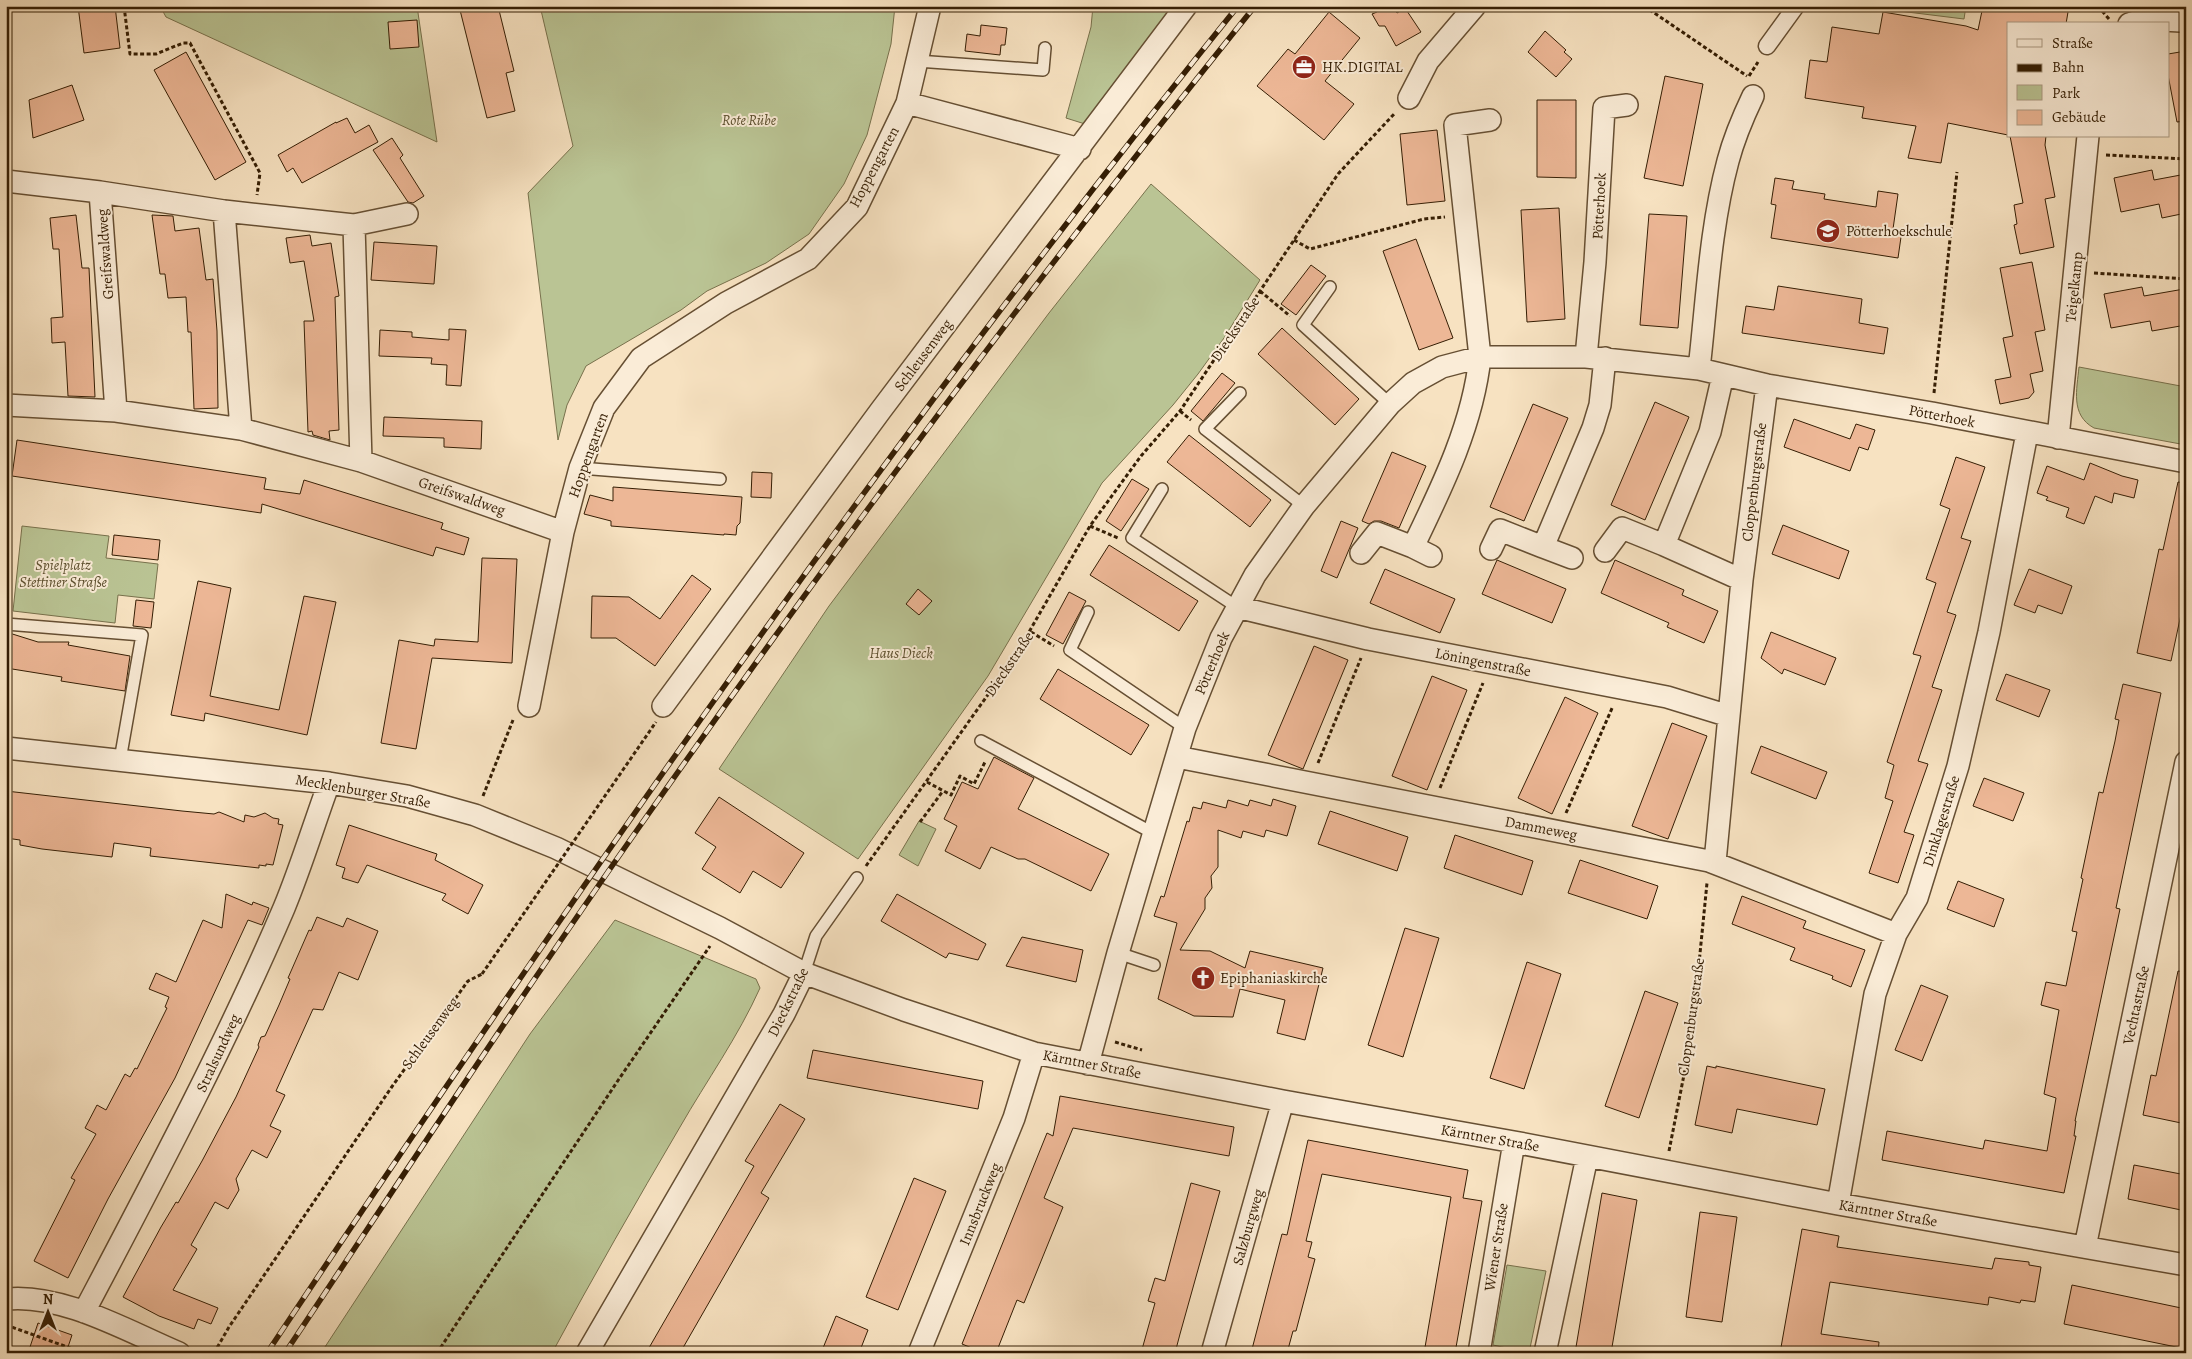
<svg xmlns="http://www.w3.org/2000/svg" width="2192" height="1359" viewBox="0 0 2192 1359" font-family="Alegreya,serif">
<rect width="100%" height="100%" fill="#f7e2c1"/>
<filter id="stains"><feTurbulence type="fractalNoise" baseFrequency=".004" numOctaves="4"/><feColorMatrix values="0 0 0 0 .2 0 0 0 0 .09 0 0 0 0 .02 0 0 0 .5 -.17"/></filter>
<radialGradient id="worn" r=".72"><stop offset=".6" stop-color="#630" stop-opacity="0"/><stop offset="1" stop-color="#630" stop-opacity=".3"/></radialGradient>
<path fill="#bac494" stroke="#78714c" d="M160,6H417L437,142L166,17Z
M540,6H895L891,44L867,135L844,184L809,234L766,263L707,291L681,310L586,366L567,405L558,440L528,193L573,146Z
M1093,6H1174L1085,124L1066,118L1091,27Z
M1892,6H1966L1964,19L1891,10Z
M1151,184L1260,280L1224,338L1198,374L1173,405L1102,483L988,676L858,859L719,769L829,606L1049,313Z
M2079,367L2186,387V445L2094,428C2070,415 2077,389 2079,367Z
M22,526L109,536L106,558L158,564L154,599L118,595L115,623L13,611Z
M919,821L936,829L918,866L899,855Z
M615,920L756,979L760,988C738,1037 707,1080 680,1127C636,1202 593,1277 552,1353H321L530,1034Z
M1507,1265L1546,1271L1529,1353L1493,1345Z"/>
<path fill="#edb796" stroke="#351e04" d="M78,6H115L120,48L84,53Z
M459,6H498L514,71L506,73L515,111L487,118Z
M1374,6H1392L1397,13L1405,8L1421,32L1396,46L1385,26H1379L1372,14L1377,12Z
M1983,6H2069L2066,24H2008V135L1948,123L1941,163L1908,158L1916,126L1862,118L1864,107L1805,98L1810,60L1827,62L1832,27L1879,34L1883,12L1966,26L1978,30Z
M1329,12L1360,38L1325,81L1354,104L1324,140L1257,86L1288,49L1295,54Z
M417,20L419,47L390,49L388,22Z
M981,25L1007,28L1005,45H1001L1000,55L965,51L967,34L980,36Z
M1545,31L1566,50L1564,52L1572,59L1556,77L1528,52Z
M2186,51V121L2177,122L2168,75V54Z
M186,52L246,162L215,180L154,70Z
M1665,76L1703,84L1683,186L1644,178Z
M72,85L84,120L33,138L29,100Z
M1537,100H1576V178L1537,177Z
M347,118L355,133L369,125L378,142L302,183L293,168L287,172L278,155L336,122V123Z
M1437,130L1445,201L1407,205L1400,134Z
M2010,136H2046L2045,145L2055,197L2045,199L2054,247L2020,254L2014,225L2017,224L2014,205L2023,203Z
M392,138L403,155L400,158L424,196L413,203L408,202L373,150Z
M2152,170L2154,180L2186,174V213L2162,218L2159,204L2121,212L2114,178Z
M1775,178L1794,181L1792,189L1825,194L1824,199L1876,207L1878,191L1898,194L1893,229L1902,230L1898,258L1771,238L1776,205L1771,204Z
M1559,208L1565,319L1527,322L1521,210Z
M1649,214L1687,216L1678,328L1640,325Z
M76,215L82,268H89L95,397L68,396L65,342L52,343L51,318L63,317L59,249H53L50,218Z
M152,215L173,216L175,231L199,228L206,280L213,279L217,331L218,408L194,409L191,332H188L186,297L168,298L165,274H160Z
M310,235L312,246L331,243L339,296L335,297L339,430L329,431L330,440L313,435L312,431L308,432L304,321H314L304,261L290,263L286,238Z
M1416,239L1453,338L1419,350L1383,251Z
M374,242L437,246L434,284L371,280Z
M2032,262L2045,330L2035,332L2043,371L2030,374L2034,392L2029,398L2000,404L1995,380L2011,377L2003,338L2013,336L2000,268Z
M1311,265L1326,276L1296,315L1281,304Z
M1778,286L1862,299L1859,323L1888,328L1884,354L1742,333L1746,306L1774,310Z
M2142,287L2144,296L2184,289L2186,300V325L2152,331L2150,321L2111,328L2104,294Z
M1282,328L1359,399L1335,425L1258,354Z
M449,329L466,330L461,386L446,385L447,365L431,364L432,358L379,356L380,330L412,332V337L449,340Z
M1222,373L1235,383L1203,421L1191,411Z
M1655,402L1689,417L1645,520L1611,505Z
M1533,404L1568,418L1524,521L1490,507Z
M384,417L482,421L481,449L444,447V438L383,436Z
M1794,419L1850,439L1856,424L1875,430L1868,450L1859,447L1850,471L1784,447Z
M1189,435L1271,500L1250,527L1167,462Z
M17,440L266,478L264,489L300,494L304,480L443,523L441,529L469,538L464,555L436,547L433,556L262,504L261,513L12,476Z
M1392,452L1426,466L1399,528L1381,521H1374L1369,524L1362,521Z
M1956,457L1985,467L1961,538L1971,541L1947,612L1956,615L1932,687L1942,690L1918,761L1928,764L1904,832L1914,835L1898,883L1869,873L1893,801L1885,798L1894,765L1887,762L1921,656L1913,654L1936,583L1926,579L1950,509L1940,505Z
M2090,463L2122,476L2138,480L2134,498L2114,493L2112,503L2095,496L2084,524L2066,517L2069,508L2046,500L2048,497L2037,493L2047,466L2084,480Z
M752,472L772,473L771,498L751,497Z
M1132,479L1149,489L1121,531L1106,521Z
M2178,482L2186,483V591L2171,661L2137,653L2159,549L2163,550Z
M613,487L742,497L740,523L737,526L736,535L724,534V535L611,526V521L584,514L590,495L613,501Z
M1341,521L1358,528L1337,578L1321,571Z
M1783,525L1849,551L1839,579L1772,554Z
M114,535L160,540L158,560L112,555Z
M1109,545L1198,601L1179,631L1090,575Z
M482,558L517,559L512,663L432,658L416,749L381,743L399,640L434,646L435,639L478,642Z
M1497,560L1566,589L1552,623L1482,594Z
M1615,560L1684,590L1682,595L1718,611L1704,643L1667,627L1669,623L1601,593Z
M1385,569L1455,599L1440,633L1370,603Z
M2029,569L2072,586L2062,614L2038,605L2035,613L2014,605Z
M692,575L711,589L655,666L616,638H591L592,596L629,597L660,619Z
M198,581L231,588L210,696L279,710L304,596L336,602L307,735L205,713L204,721L171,715Z
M918,589L932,601L919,615L906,604Z
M1069,592L1086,601L1063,644L1046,635Z
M136,600L154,602L151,628L133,626Z
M6,632L38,642H69L68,645L130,656L125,691L61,681L62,677L6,668Z
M1771,632L1836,658L1825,685L1784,669L1782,674L1761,658Z
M1314,646L1348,660L1303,769L1268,755Z
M1058,669L1149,725L1131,755L1040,699Z
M2006,674L2050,690L2039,717L1996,700Z
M1432,676L1467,690L1427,790L1392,776Z
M2123,684L2161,693L2116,908L2120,909L2075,1121H2076L2074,1136H2076L2064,1193L1882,1160L1887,1131L1983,1149L1985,1140L2047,1151L2056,1098L2044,1094L2059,1010L2041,1005L2046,982L2066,986L2077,932L2072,931L2083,879L2081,878L2099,792L2103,793L2115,741L2119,720L2115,719Z
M1565,697L1598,713L1552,814L1518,798Z
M1672,723L1707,736L1668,839L1632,826Z
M1761,746L1827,772L1816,799L1751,773Z
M994,757L1034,778L1018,809L1109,854L1091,891L1025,859H1018L991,847L980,869L945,851L957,826L944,819L962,782L978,789Z
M1984,778L2024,793L2013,821L1973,806Z
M6,791L182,811L214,814L219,812L244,822L245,815L254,817L265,813L273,818L279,819L278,824L283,825L273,865L266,864V866L259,865V868L150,856L151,848L114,843L112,857L42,849L20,845V840L6,838Z
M719,797L804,853L781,888L753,871L740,893L702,869L716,847L695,833Z
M1273,799L1296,806L1287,836L1266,830L1264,837L1243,831L1241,838L1218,830V867L1211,876L1212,888L1205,898V909L1180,950L1210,951L1245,968L1250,951L1323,968L1305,1040L1277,1033L1285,1000L1240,989L1233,1017L1194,1016L1158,999L1177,923L1154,916L1161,896L1164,897L1187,821L1189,822L1193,807L1201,809L1203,802L1226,808L1228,800L1248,806L1250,800L1271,806Z
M1330,811L1408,837L1397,871L1318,844Z
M349,825L437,854L435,860L483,885L468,914L442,900L446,894L367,865L358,883L342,878L345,868L336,865Z
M1455,835L1533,861L1522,895L1444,868Z
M1580,860L1658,886L1647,919L1568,893Z
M1958,881L2004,899L1994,927L1947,909Z
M226,894L252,905L253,902L269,908L262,925L248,920L175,1078L108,1199L68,1278L34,1261L75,1180L71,1178L96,1134L85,1128L97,1105L106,1110L125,1074L130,1077L135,1068L137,1069L167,1008L165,1007L169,997L149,989L156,973L176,982L203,920L222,928Z
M897,894L986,944L978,960L949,953L946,958L881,921Z
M1742,896L1806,921L1803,928L1865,950L1851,987L1832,979L1833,976L1790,960L1795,948L1732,924Z
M317,917L343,927L347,918L378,931L358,980L339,972L323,1010L313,1009L276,1091L285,1095L270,1126L281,1131L267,1158L252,1150L236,1179L239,1190L228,1209L215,1202L191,1245L197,1249L173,1290L218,1308L211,1324L198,1319L194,1329L159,1316L123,1297L161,1227L176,1202L178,1203L202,1161L236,1097L259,1047L258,1045L261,1037L265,1036L279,1005L290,979L288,978L309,930L311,931Z
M1405,928L1439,938L1403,1057L1368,1045Z
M1022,937L1083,950L1076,982L1006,966Z
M1527,962L1561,974L1524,1089L1490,1078Z
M2178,971L2186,972V1124L2143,1115L2151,1075L2156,1076Z
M1921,985L1948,996L1922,1061L1895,1050Z
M1645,991L1678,1003L1639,1118L1605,1106Z
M813,1050L983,1081L978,1109L807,1078Z
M1707,1066L1716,1068V1066L1825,1089L1817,1125L1737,1109L1732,1133L1695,1125Z
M1060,1096L1234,1127L1229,1156L1073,1128L1044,1198L1063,1207L1024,1303L1017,1300L996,1353H984L962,1344L1047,1133L1053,1136Z
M780,1104L805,1119L761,1193L769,1198L680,1353H646L754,1166L745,1161Z
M1308,1140L1468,1170L1463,1198L1482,1201L1455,1353H1424L1451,1197L1322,1174L1306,1241L1312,1242L1308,1257L1315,1259L1296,1331H1293L1287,1353H1251L1282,1234L1287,1235Z
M2134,1165L2186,1175V1211L2128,1199Z
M914,1178L946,1191L898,1310L866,1297Z
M1191,1183L1220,1191L1180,1334L1175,1353H1141L1155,1303L1148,1301L1155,1278L1165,1281Z
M1602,1193L1637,1200L1611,1353H1575Z
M1700,1212L1737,1217L1722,1322L1686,1317Z
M1802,1229L1839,1236L1837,1247L1992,1269L1995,1258L2029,1262V1265L2041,1267L2035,1302L2021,1300L2020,1303L1989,1297L1988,1305L1830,1282L1821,1334L1879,1342L1878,1353H1780Z
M2072,1285L2186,1309V1349L2064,1324Z
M836,1316L868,1330L859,1353H821Z
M38,1323L72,1335L66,1353H28Z"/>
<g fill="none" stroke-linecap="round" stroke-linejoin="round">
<g stroke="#664f33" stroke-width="14">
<path id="service" d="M917,61L1043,70L1045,48
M1330,287L1303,325L1390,404
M1240,393L1205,429L1304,506
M580,468L720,479
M1162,489L1132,538L1237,607
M1088,612L1070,650L1185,728
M6,624L142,635L120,760
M981,741L1153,833
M1118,953L1154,965
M804,973L816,936L857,878"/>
</g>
<g stroke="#664f33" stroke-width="19">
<path id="pedestrian" d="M1767,46L1796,6"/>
</g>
<g stroke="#664f33" stroke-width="24">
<path id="minor" d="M2129,24C2146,17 2168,21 2186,21
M1409,98L1428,61L1475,6
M907,103L1080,149
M6,181L100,192L224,211L354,225L407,214
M100,192L116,411
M224,211L241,429
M354,225L361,461
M1586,357L1595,262L1604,108L1627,105
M1699,369C1707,300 1710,228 1728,161C1734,138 1743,117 1753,96
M6,405L116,411L241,429L361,461L563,532
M2058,438L2088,136
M1664,545L1742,580
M1413,547L1431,556
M1543,547L1572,558
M1491,549L1500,530L1543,547L1593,428L1600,405L1605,358
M1605,551L1622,528L1664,545L1710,432L1723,375
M1361,553L1377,533L1413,547C1442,487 1473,424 1480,357L1455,125L1490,120
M1237,607L1368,639L1667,697L1729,716
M529,706L563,532L580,468L604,408L641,358L726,303L808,259L857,207L907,103L930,6
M663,706L881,410L1186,6
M6,748L329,783L407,796L475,815L556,848L720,928L804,973L904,1010L1034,1053L1283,1101L1514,1142L1838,1204L2186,1265
M1177,757L1709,861L1896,934
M1715,862L1742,580L1767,385
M1088,1064L1118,953L1185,728L1221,638L1255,575L1304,506L1390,404L1413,383L1442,367L1480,357H1586L1699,369L1767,385L1932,413L2186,462
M1838,1204L1875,994L1896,934L1917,898L1958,766L1989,632L2027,433
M2085,1247L2186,762
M6,1299C62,1293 127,1331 179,1353
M84,1312C154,1179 225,1046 284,908C301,867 314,824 329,783
M587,1353L784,1014L804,973
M919,1353L1014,1118L1034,1053
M1212,1353L1283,1101
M1479,1353L1514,1142
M1545,1353L1587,1157"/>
</g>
<path stroke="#351e04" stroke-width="3" stroke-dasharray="4 2.5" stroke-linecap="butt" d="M124,6L130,54H156L183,43H190L260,173L257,195
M1644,6L1747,76
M2098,6L2109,19
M1749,76L1758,62
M2106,155L2186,159
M1294,240L1310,249L1424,219L1445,217
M2094,273L2186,279
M1260,291L1290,316
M1934,393L1957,172
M1180,411L1191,420
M1090,526L1118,538
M1031,632L1054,646
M1318,763L1361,658
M927,782L951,795L960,776L974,784L985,762
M1440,788L1483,683
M483,796L513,720
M1566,813L1613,706
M920,822L943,791
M866,866L1014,658L1090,526L1141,456L1180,411L1338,174L1395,113
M1115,1042L1142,1050
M1669,1151L1692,1034L1707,883
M6,1325L84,1353
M214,1353L229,1327L391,1088L468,981L482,974
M437,1353L619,1079L710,946"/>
<use href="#service" stroke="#faecd7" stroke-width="11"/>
<use href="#pedestrian" stroke="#faecd7" stroke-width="16"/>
<use href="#minor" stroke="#faecd7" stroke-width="21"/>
<g stroke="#351e04" stroke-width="5.5">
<path id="rail" d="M267,1353C574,892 890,437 1238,6
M285,1353C407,1170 527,986 654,806C846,533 1046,266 1255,6"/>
</g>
<use href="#rail" stroke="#faecd7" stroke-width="4" stroke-dasharray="11" stroke-linecap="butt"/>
<path stroke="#351e04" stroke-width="3" stroke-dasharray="4 2.5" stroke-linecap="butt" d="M482,974L656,722"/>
</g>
<defs>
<g id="office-disc" transform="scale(1.25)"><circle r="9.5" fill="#8f2418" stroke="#faecd7"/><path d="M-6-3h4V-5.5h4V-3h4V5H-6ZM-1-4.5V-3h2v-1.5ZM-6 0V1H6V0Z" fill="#fff"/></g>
<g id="school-disc" transform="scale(1.25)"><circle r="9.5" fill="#8f2418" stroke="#faecd7"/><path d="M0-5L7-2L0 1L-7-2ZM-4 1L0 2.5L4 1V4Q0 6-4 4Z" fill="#fff"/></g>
<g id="church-disc" transform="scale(1.25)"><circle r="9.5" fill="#8f2418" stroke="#faecd7"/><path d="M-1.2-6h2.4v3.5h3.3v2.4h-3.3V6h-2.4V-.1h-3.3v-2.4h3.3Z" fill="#fff"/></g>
</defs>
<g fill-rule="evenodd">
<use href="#office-disc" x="1304" y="67"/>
<use href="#school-disc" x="1828" y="231"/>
<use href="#church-disc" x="1203" y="978"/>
</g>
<g text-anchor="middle" stroke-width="4" stroke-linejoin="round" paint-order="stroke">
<g font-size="15" fill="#351e04" stroke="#faecd7" text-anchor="start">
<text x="1322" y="72">HK.DIGITAL</text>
<text x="1846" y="236">Pötterhoekschule</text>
<text x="1220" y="983">Epiphaniaskirche</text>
</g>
<g font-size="15" font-style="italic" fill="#5d502f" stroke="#faecd7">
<text x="749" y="125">Rote Rübe</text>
<text x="63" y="570">Spielplatz<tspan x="63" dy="17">Stettiner Straße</tspan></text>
<text x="901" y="658">Haus Dieck</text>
</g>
<g font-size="15" fill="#351e04" stroke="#faecd7">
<text transform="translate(874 167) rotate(-62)" y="5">Hoppengarten</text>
<text transform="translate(1599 206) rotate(-87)" y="5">Pötterhoek</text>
<text transform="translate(105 254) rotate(-94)" y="5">Greifswaldweg</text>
<text transform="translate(2074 287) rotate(-84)" y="5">Teigelkamp</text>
<text transform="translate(1235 329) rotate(-56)" y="5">Dieckstraße</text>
<text transform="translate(923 355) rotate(-53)" y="5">Schleusenweg</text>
<text transform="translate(1942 416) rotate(11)" y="5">Pötterhoek</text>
<text transform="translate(588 455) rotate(-70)" y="5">Hoppengarten</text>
<text transform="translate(1754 482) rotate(-83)" y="5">Cloppenburgstraße</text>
<text transform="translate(462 496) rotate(19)" y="5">Greifswaldweg</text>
<text transform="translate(1483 662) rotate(11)" y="5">Löningenstraße</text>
<text transform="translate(1212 663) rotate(-67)" y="5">Pötterhoek</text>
<text transform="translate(1009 664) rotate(-56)" y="5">Dieckstraße</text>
<text transform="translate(363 791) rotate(10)" y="5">Mecklenburger Straße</text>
<text transform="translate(1941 821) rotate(-73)" y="5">Dinklagestraße</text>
<text transform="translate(1541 828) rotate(11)" y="5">Dammeweg</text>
<text transform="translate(788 1002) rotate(-64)" y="5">Dieckstraße</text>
<text transform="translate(2136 1005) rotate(-78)" y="5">Vechtastraße</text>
<text transform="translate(1691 1017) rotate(-82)" y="5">Cloppenburgstraße</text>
<text transform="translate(430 1033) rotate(-54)" y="5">Schleusenweg</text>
<text transform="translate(218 1053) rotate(-65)" y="5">Stralsundweg</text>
<text transform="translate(1092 1064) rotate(11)" y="5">Kärntner Straße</text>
<text transform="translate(1490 1138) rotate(10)" y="5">Kärntner Straße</text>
<text transform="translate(980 1204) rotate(-68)" y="5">Innsbruckweg</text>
<text transform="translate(1888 1213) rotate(10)" y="5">Kärntner Straße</text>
<text transform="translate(1248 1227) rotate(-74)" y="5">Salzburgweg</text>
<text transform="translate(1496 1247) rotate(-81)" y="5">Wiener Straße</text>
</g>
</g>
<rect width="2192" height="1359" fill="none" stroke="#f7e2c1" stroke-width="25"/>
<rect x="8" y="8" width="2177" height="1344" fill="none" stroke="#351e04" stroke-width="2.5"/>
<rect x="12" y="12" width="2167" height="1334" fill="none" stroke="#351e04"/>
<rect x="2007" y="22" width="162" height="115" fill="#faecd7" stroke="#ab9a83"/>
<rect x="2017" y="39" width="25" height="8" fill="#faecd7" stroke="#ab9a83"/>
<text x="2052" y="48" font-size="15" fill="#351e04">Straße</text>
<rect x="2017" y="64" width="25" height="8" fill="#351e04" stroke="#ab9a83"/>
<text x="2052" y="72" font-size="15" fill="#351e04">Bahn</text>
<rect x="2017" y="85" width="25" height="15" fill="#bac494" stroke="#ab9a83"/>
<text x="2052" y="98" font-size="15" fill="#351e04">Park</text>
<rect x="2017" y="110" width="25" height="15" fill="#edb796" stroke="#ab9a83"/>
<text x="2052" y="122" font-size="15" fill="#351e04">Gebäude</text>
<g transform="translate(48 1312)" stroke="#faecd7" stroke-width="4" paint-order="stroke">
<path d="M0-4L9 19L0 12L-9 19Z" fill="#351e04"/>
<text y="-8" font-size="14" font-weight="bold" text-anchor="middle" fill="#351e04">N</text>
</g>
<rect width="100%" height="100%" filter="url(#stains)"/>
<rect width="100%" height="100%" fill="url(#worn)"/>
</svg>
